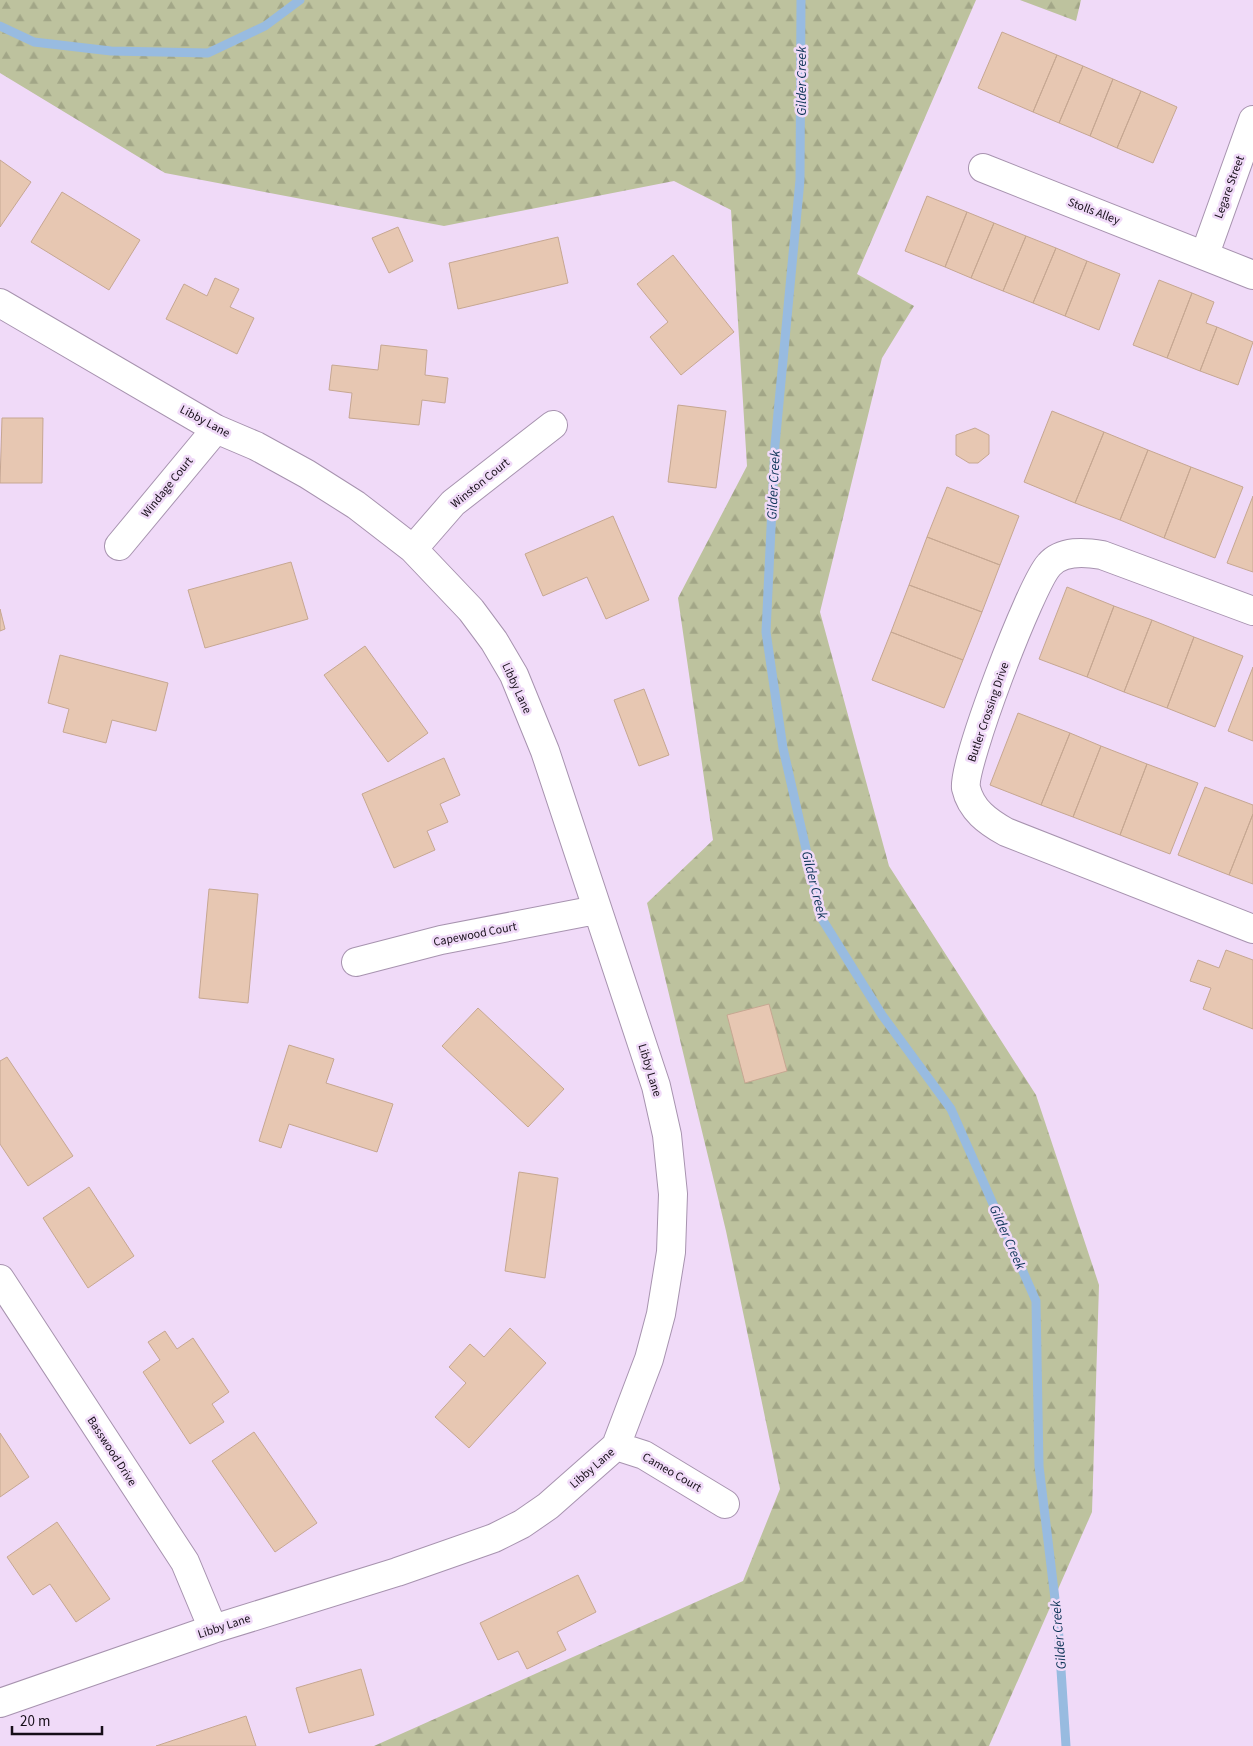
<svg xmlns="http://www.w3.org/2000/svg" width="1253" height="1746" viewBox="0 0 1253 1746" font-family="'Source Sans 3',sans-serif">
<defs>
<pattern id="forest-firs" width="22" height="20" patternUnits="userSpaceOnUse" patternTransform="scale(1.25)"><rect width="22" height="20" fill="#bdc29e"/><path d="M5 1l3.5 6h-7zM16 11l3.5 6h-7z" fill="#a2a687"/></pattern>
</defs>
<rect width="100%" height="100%" fill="#f0daf8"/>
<path fill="url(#forest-firs)" d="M0,0H976L857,274L914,306L882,358L820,612L889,866L1036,1095L1099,1285L1092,1512L989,1746H374L743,1581L780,1489L726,1231L647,903L713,840L678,598L747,466L731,210L674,181L444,226L165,173L0,73Z
M1020,0H1081L1076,21Z"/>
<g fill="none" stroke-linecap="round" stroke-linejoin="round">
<path stroke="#98bbe0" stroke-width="9" d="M801,0L800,180L775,445L766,632L783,748L822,919L882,1015L951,1109L1036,1301L1039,1466L1058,1624L1066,1746
M0,26L34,42L111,51L208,53L265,26L300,0"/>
</g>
<path fill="#e7c7b2" stroke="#c6a792" d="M1002,32L1057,55L1033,112L978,88Z
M1057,55L1083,66L1059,123L1033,112Z
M1083,66L1113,79L1090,136L1059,123Z
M1113,79L1141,91L1117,148L1090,136Z
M1141,91L1177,107L1153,163L1117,148Z
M0,160L31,182L0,227Z
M62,192L140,240L109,290L31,242Z
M927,196L967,212L945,267L905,251Z
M967,212L994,223L971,278L945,267Z
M994,223L1026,236L1003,291L971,278Z
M398,227L413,261L389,273L372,238Z
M1026,236L1056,248L1033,303L1003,291Z
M558,237L568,283L458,309L449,263Z
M1056,248L1087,261L1065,316L1033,303Z
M673,255L734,332L681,375L650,337L668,322L637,284Z
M1087,261L1120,274L1099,330L1065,316Z
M215,278L239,289L230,307L254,318L237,354L166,319L184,284L207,296Z
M1159,280L1192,293L1167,358L1133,345Z
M1192,293L1214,302L1206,323L1217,327L1200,371L1167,358Z
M1217,327L1253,342L1238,385L1200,371Z
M381,345L427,350L425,375L448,378L445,403L422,400L419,425L349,418L352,393L329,390L332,365L378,370Z
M678,405L726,411L716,488L668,482Z
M1052,411L1104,432L1075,503L1024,482Z
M2,418H43L42,483H0Z
M975,428L989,435V454L978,463H969L956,455V435Z
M1104,432L1148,450L1120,520L1075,503Z
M1148,450L1191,467L1164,538L1120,520Z
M1191,467L1243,487L1215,558L1164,538Z
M947,487L1019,516L1000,565L927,537Z
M1253,496V572L1227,563Z
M613,516L649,600L606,619L587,577L543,596L525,554Z
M927,537L1000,565L982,612L909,585Z
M291,562L308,619L205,648L188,590Z
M909,585L982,612L963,660L891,632Z
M1067,587L1114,606L1087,677L1039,659Z
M1114,606L1152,620L1124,692L1087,677Z
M0,609L5,629L0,631Z
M1152,620L1194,637L1167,708L1124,692Z
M891,632L963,660L944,708L872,680Z
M1194,637L1243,656L1215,727L1167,708Z
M365,646L428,733L388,762L324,675Z
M60,655L168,683L156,731L112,720L106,743L63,732L69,709L48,703Z
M1253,667V741L1228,731Z
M644,689L669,755L639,766L614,700Z
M1018,713L1070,733L1041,805L990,785Z
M1070,733L1101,746L1073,817L1041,805Z
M1101,746L1147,764L1120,835L1073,817Z
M444,758L460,795L440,804L448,822L427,831L435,850L394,868L362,794Z
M1147,764L1198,783L1170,854L1120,835Z
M1205,787L1253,805V814L1229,875L1178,855Z
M1253,814V884L1229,875Z
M209,889L258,894L248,1003L199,998Z
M1226,950L1253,960V1029L1203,1009L1211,988L1190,981L1198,960L1219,968Z
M769,1004L787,1071L745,1083L727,1015Z
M478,1008L564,1089L528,1127L442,1046Z
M289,1045L334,1059L326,1083L393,1104L377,1152L289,1124L281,1148L259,1141Z
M7,1057L73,1156L28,1186L0,1144V1061Z
M519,1172L558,1178L545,1278L505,1271Z
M89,1187L134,1256L88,1288L43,1218Z
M510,1328L546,1363L469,1448L435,1417L466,1383L449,1367L470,1344L484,1357Z
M165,1331L177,1349L193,1338L229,1392L212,1404L224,1422L190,1444L143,1372L160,1360L148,1342Z
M254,1432L317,1523L275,1552L212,1461Z
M0,1433L29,1477L0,1497Z
M57,1522L110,1599L76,1622L50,1584L33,1595L7,1557Z
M578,1575L596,1612L557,1632L566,1650L527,1669L518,1651L498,1660L480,1623Z
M361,1669L374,1715L309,1733L296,1688Z
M246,1716L256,1746H156Z"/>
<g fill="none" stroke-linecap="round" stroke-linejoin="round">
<g stroke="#a793af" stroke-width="30">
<path id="minor" d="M983,168L1253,275
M1205,254L1253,120
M0,303L216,429L256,446L307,474L356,505L413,549L471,610L494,641L514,675L545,751L656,1086L667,1135L673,1194L671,1252L661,1314L649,1359L616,1446L548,1506L522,1524L494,1538L397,1572L213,1629L0,1703
M119,546L216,429
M413,549L453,503L553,425
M1253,611L1102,555C1085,552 1062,550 1049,565C1031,584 962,765 966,788C971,810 988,822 1006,832L1253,929
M356,962L441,940L596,910
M0,1279L185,1562L213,1629
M616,1446L644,1455L725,1504"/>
</g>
<use href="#minor" stroke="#fff" stroke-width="28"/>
</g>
<g text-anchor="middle" stroke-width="5" stroke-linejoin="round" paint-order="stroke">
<g font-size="12" fill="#160e18" stroke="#f0daf8">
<text transform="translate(1229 187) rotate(-70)" y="4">Legare Street</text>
<text transform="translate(1094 211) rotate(21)" y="4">Stolls Alley</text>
<text transform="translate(205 421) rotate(28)" y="4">Libby Lane</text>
<text transform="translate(480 483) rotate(-39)" y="4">Winston Court</text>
<text transform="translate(167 487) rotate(-51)" y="4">Windage Court</text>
<text transform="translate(517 688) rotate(65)" y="4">Libby Lane</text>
<text transform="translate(988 712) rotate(-71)" y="4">Butler Crossing Drive</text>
<text transform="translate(475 934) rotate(-11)" y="4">Capewood Court</text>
<text transform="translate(650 1070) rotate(73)" y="4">Libby Lane</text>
<text transform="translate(112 1451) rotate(57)" y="4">Basswood Drive</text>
<text transform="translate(592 1468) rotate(-41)" y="4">Libby Lane</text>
<text transform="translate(672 1472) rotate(30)" y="4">Cameo Court</text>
<text transform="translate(224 1626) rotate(-18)" y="4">Libby Lane</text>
</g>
<g font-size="14" font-style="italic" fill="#0c3457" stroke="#f0daf8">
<text transform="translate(801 81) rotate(-90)" y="5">Gilder Creek</text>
<text transform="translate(773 485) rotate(-87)" y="5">Gilder Creek</text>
<text transform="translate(815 885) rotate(76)" y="5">Gilder Creek</text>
<text transform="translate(1008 1237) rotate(66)" y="5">Gilder Creek</text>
<text transform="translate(1058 1635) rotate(-95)" y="5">Gilder Creek</text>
</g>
</g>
<path d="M12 1726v8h90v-8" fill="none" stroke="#160e18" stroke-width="2.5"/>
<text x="20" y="1726" font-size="15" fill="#160e18" stroke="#f0daf8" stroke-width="4" paint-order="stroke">20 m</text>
</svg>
